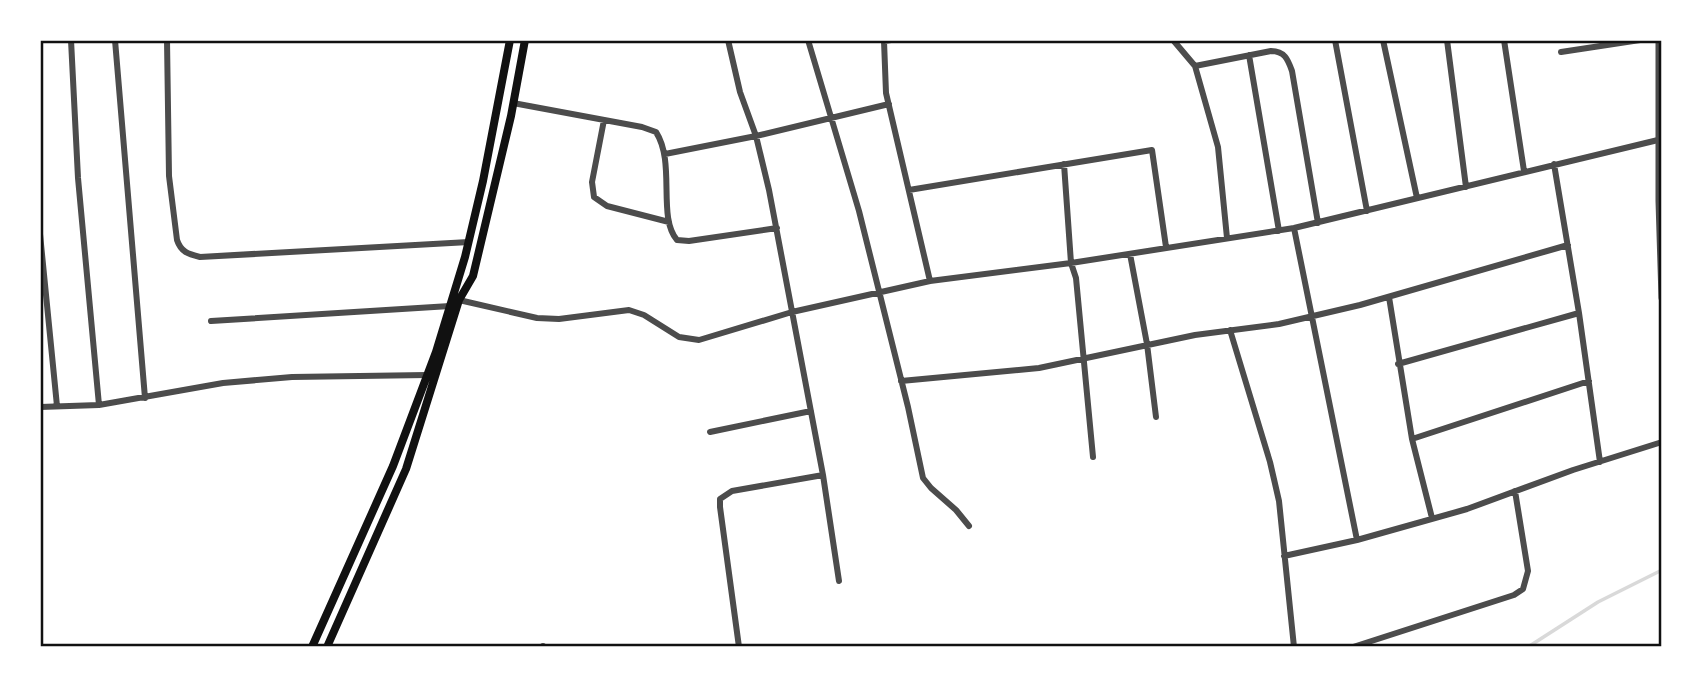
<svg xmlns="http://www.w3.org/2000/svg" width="1702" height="687" viewBox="0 0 1702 687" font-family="'PT Sans',sans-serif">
<rect width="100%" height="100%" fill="#fff"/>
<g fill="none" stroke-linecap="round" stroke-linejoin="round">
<path stroke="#d9d9d9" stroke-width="3.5" d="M1528,647L1598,602L1662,570"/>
<path stroke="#4c4c4c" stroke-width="6" d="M71,40L78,178L99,405
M115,40L145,398
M167,40L169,176L177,240C181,252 188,254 200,257L469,242
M728,40L740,92L756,136L769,190L823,475L839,581
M808,40L859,211L908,407L923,478L931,488L956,510L969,526
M891,40L884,41L886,93L930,281
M1173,40L1195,66L1218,147L1227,238
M1335,40L1367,211
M1383,40L1417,198
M1447,40L1466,187
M1504,40L1524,171
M1561,52L1640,40
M1249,55L1279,231
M1195,66L1271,51C1285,51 1288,60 1292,71L1318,223
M513,103L642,127L656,132C676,163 657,217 677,240L689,241L777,228
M604,120L592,182L594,197L607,206L669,222
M665,154L756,136L889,104
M1064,164L1071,263L1076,278L1093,457
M1554,164L1579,313L1600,462
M909,190L1152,150L1166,247
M1294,228L1357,540
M40,234L57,406
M1130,254L1147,344L1156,417
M1389,297L1412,439L1432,518
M459,300L537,318L559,319L629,310L644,315L679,337L699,340L792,312L930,281L1071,263L1294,228L1658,140
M211,321L450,306
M1230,330L1270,462L1279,501L1294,647
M1398,364L1579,313
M901,381L1039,368L1195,335L1279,324L1360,305L1568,245
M40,407L99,405L223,383L292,377L427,375
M710,432L811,411
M1412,439L1589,381
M1284,556L1357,540L1467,509L1573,470L1662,442
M543,647V646
M739,647L720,507V499L732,491L823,475
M1353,647L1514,595L1523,589L1528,571L1515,491"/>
<path stroke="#4c4c4c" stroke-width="7" d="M1659,40V201L1662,298"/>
<path stroke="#111" stroke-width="8" d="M312,647L393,466L436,352L465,257L483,181L510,40
M327,647L406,469L459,300L473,276L511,116L525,40"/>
</g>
<rect width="1702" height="687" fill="none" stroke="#ffffff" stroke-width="84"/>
<rect x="42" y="42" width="1618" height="603" fill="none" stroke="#111" stroke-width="2.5"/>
</svg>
